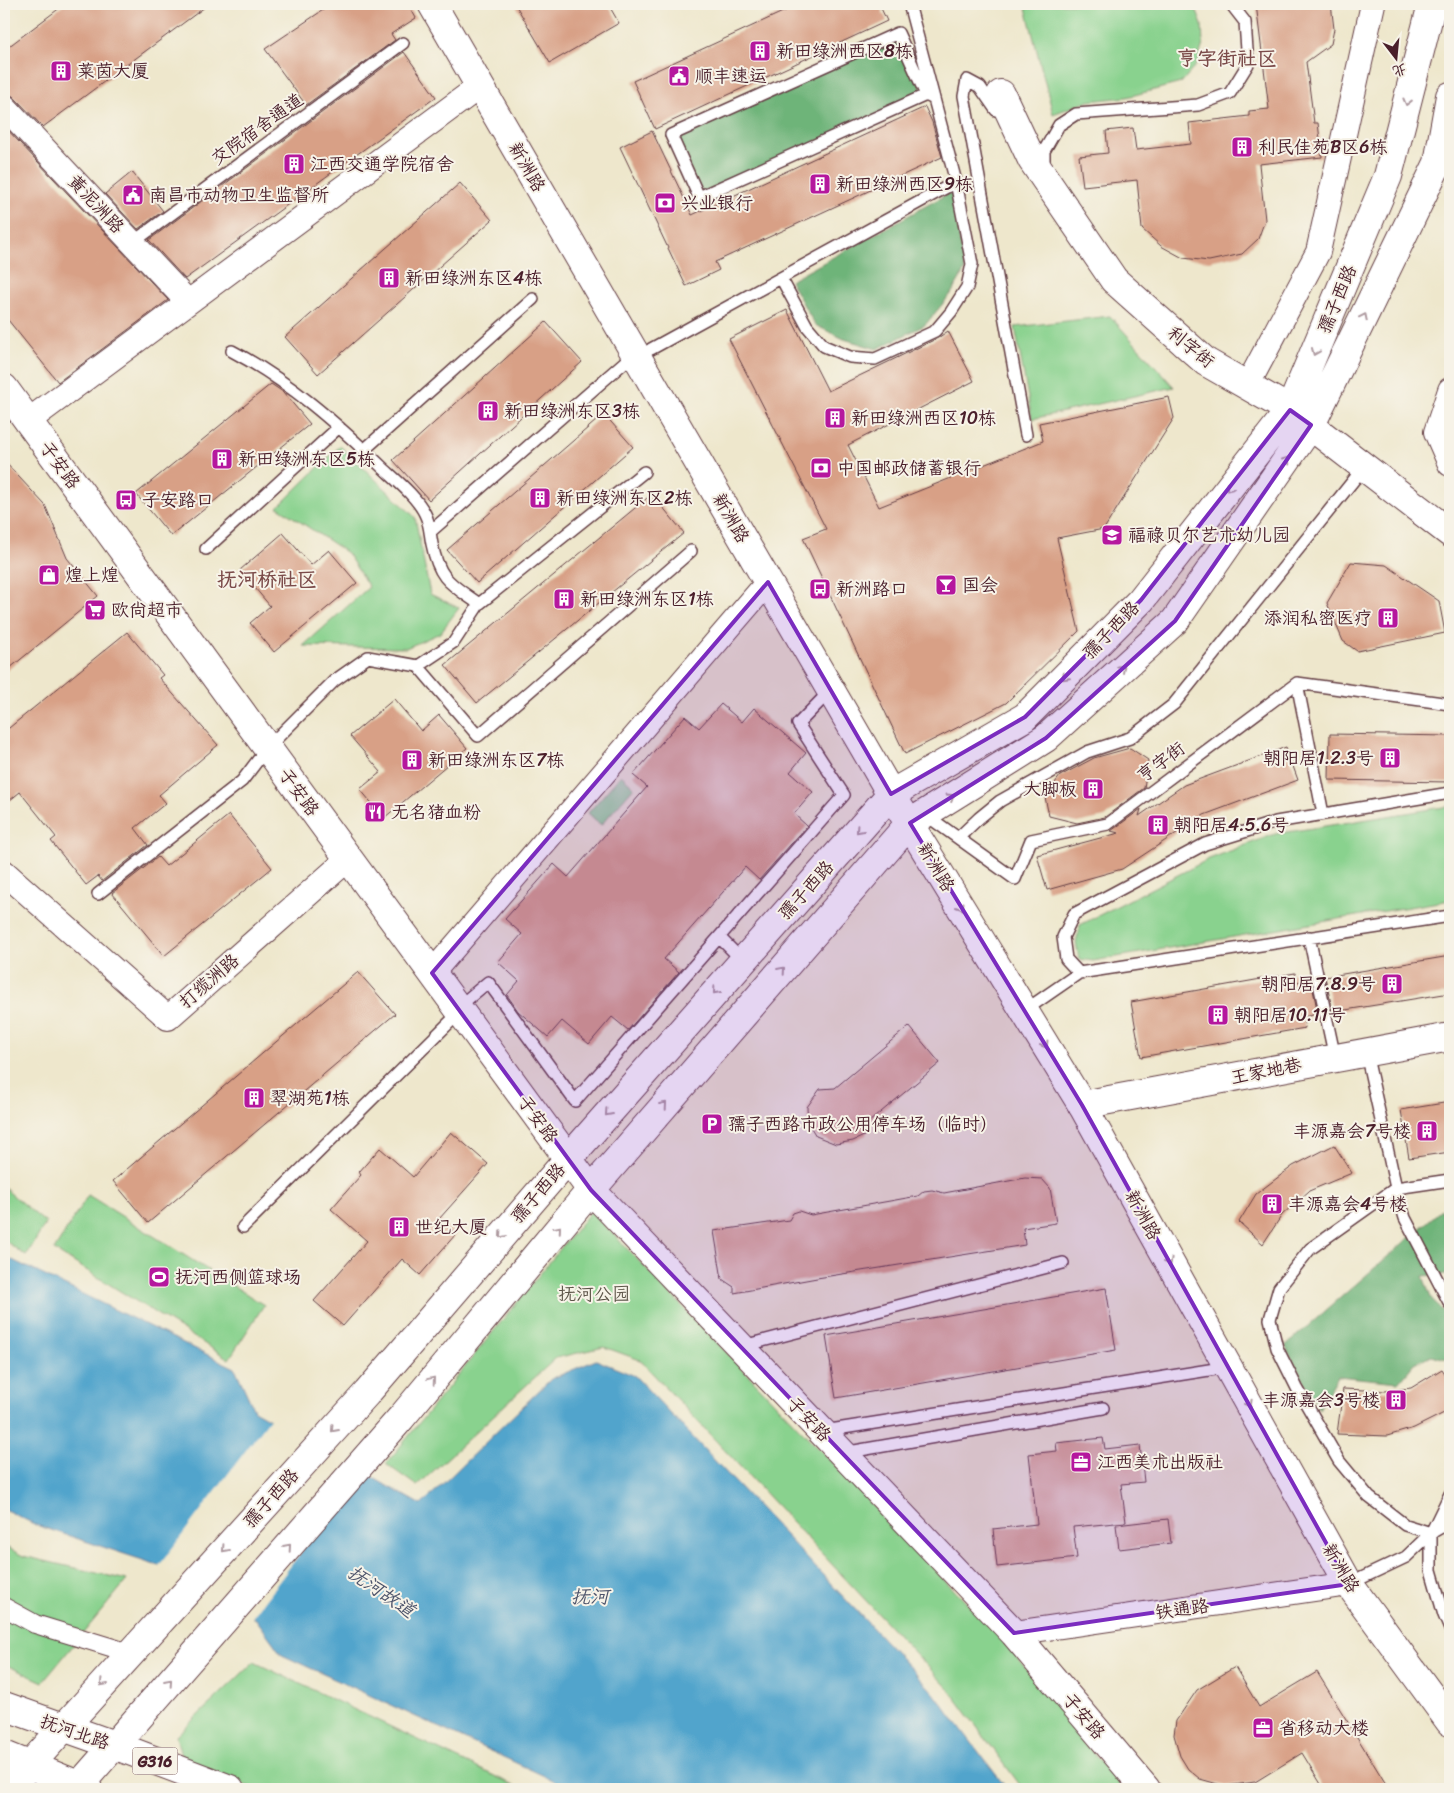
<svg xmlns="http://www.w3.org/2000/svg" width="1454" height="1793" viewBox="0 0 1454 1793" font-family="Sriracha,'LXGW WenKai TC',sans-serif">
<rect width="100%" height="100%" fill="#f7f3e8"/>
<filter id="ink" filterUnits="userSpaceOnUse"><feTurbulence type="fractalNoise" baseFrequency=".02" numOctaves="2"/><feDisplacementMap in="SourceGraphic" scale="10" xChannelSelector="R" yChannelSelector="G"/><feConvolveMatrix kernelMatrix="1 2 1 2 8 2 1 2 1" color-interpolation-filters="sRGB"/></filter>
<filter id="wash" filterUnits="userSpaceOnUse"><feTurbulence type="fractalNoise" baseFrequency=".0096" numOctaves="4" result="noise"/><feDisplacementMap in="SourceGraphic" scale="20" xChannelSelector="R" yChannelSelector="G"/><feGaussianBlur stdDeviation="1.12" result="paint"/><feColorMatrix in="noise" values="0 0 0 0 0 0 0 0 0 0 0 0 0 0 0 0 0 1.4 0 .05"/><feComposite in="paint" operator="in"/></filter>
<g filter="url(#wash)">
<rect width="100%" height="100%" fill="#eee7cc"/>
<path fill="#89d28e" stroke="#6a785c" d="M1025,4H1190L1196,9L1202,25L1203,44L1197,64L1181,83L1127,97L1089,101L1053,114Z
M1110,316L1174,387L1032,419L1015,327Z
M340,446L415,517L430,594L459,608L440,633L406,648L303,646L369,587L347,553L278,507Z
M621,775L634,787L601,825L588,813Z
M1450,806V900L1093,961L1079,959L1076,943L1080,925L1209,859L1275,834Z
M4,1188L46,1223L26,1256L4,1240Z
M88,1195L264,1305L229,1359L54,1250Z
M591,1211L1006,1644L1123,1789H1023L948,1688L640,1360L604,1347L556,1358L417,1486L386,1464Z
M4,1546L23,1556L127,1580L43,1682L4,1664Z
M254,1662L522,1789H255L182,1760L176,1736Z"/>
<path fill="#6eb479" stroke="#5c6a52" d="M898,34L925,94L700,196L673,137Z
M951,192L965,270L951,294L925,325L877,349L844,339L815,325L790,281Z
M1441,1210L1450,1226V1279L1447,1274L1423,1276L1431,1298L1450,1319V1360L1431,1355L1415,1363L1399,1382L1338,1376L1319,1409L1285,1346Z"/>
<path fill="#51a4cc" stroke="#4e627c" d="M4,1256L235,1368L254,1410L421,1505L551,1379L596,1360L635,1376L933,1692L1007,1789H562L553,1780L282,1655L256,1619L161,1566L36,1525L4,1509Z"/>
<path fill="#eee7cc" d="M271,1417L363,1469L251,1619L158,1567Z"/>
<g id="blocks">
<path fill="#d8a086" d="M65,4H209L43,127L14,97L8,93H4V50Z
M332,4H408L416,18L391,34L395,40L306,105L265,49Z
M515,4H608L619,23L550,63Z
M800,4H879L887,21L655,129L633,81Z
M1256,4H1331L1334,29L1331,44L1306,62L1314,123H1318L1322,157L1259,164L1265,220L1258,239L1242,254L1209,261L1183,258L1161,246L1142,229L1137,180L1083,186L1079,156L1108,153L1106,131L1133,128L1136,150L1191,144L1189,123L1249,116V111L1269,109Z
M404,52L436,97L185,279L149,240Z
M925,107L932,122L942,157L715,262L719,270L686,286L620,147L652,131L692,215Z
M4,126L168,300L58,382L4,315Z
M132,172L163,211L138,229L105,194Z
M460,183L492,220L318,374L285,337Z
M787,310L828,391L938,338L948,331L974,381L848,445L879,507L1043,441L1039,423L1169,397L1174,418L1104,529L1057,538L1079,631L1006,703L905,754L803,538L826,529L729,339Z
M546,322L582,362L429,500L393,460Z
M271,384L283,392L310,424L171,536L136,494Z
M604,414L633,447L477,583L447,550Z
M4,461L45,505L67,558L98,596L4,673Z
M652,494L684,533L477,703L445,665Z
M283,533L311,565L329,550L357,583L274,652L250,623L270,606L240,570Z
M1351,562L1386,565L1439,601L1445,633L1357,651L1343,641L1327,603Z
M127,632L163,675L159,678L218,745L159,795L166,803L135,828L148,845L102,881L98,876L86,885L51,841L56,837L20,792L4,805V732Z
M394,699L421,731L439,715L467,748L384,818L360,789L381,772L350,736Z
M721,704L742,722L754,708L806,753L790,772L813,792L794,814L807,826L759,880L745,867L664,959L679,972L628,1030L612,1017L589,1044L562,1021L548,1037L518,1011L507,995L519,981L498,962L522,934L505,919L554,864L568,877L647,787L633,775L685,716L699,728Z
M1330,734L1450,736V782L1329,780Z
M1286,747L1298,780L1204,815L1122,869L1047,890L1037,855L1119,833L1111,831L1141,809L1139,816L1184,785Z
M1130,748L1148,760L1144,788L1105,817L1077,823L1049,816L1045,797L1060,776L1094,758Z
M229,815L272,868L164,956L112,893L158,857L166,866Z
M1450,956V993L1333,1012L1325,977Z
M358,972L395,1014L148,1223L113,1181Z
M1295,973L1297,982L1311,980L1318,1014L1303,1017L1305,1028L1141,1057L1131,1002Z
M909,1026L940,1063L869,1122L866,1135L853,1141L836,1144L816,1136L808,1123L807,1107L820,1089L835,1088Z
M1450,1102V1152L1409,1158L1401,1110Z
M451,1132L488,1164L439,1219L456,1234L420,1275L402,1259L343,1326L314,1301L367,1241L331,1209L361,1175L359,1172L380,1148L413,1177Z
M1334,1145L1352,1173L1309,1191L1282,1215L1263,1244L1239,1222L1256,1194L1293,1166Z
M1025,1178L1042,1179L1050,1188L1056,1223L1023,1228L1025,1245L817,1278L734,1293V1287L722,1279L714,1231L789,1220L793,1213L799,1211L811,1215L918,1196L924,1191L932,1190L944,1193Z
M1106,1288L1116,1350L836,1398L826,1336Z
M1442,1369L1450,1381V1410L1414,1428L1387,1436L1337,1434L1343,1389L1386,1391L1411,1388Z
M1103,1438L1105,1449L1140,1445L1144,1482L1121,1484L1126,1522L1073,1527L1077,1558L997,1567L993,1529L1037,1524L1029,1454L1057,1451L1056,1443Z
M1168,1519L1171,1543L1119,1549L1116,1525Z
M1235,1667L1259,1707L1317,1672L1389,1789H1324L1302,1753L1255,1782L1225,1786L1200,1779L1188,1769L1180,1756L1174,1735L1176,1721L1197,1690Z"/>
</g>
</g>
<g filter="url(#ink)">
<use href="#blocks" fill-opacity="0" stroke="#633d43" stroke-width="1"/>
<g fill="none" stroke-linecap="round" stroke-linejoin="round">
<g stroke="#633d43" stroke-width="14">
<path id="service" d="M926,95L699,197L671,135L898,33L926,95L934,99
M996,110L980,87L967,80L964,96L1026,435
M1044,168V151L1059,125L1076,114L1198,105L1230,93L1248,64L1245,22L1231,4
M132,243L403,43
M781,278L807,326L824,346L850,357L875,359L935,331L951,312L967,287L972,264L956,182
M651,349L956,182L909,4
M232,351C289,381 336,423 382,467C396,480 417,497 425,514C430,523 430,535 432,544C439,580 451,584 479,604
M364,450L533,299
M430,532L635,353
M206,549L339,427
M418,666L478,736L691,551
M1297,683L1323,814
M926,815L1015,879L1031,840L1108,824L1297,683L1450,704
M958,838L979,818L1000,801L1087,752L1130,738L1174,704L1365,466
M98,894L242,781L267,748L334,681L368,657L418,666L454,642L479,604L644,472
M1309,937L1335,1058
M720,938L743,961
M1079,973L1066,959L1063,937L1074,914L1205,844L1276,822L1450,793
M457,1008L488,982L575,1101L844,795L798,724L831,690
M1024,1011L1079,973L1450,916
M1366,1053L1396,1188L1405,1218L1450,1304
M243,1227L460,1012
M743,1346L1063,1263
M824,1431L1228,1367
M843,1453L1103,1408
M1450,1494L1431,1533V1570L1444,1615L1450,1629
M1431,1533L1405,1525L1369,1497L1339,1461L1297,1388L1277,1348L1270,1319L1279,1288L1310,1249L1396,1188L1450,1180
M1349,1584L1406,1557L1431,1533L1450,1522"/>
</g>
<g stroke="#633d43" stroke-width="20">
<path id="pedestrian" d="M4,1607L35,1624L120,1650"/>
</g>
<g stroke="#633d43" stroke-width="26">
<path id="minor" d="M4,106L188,302
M1247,386L1318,252L1373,4
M1450,390L1436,432L1450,464
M28,421L480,86
M4,872L168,1018L348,859
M432,973L768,582
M1014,1633L1349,1584"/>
</g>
<g stroke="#633d43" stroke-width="30">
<path id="tertiary" d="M1001,94L1032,160L1114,280L1206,362L1290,410L1450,533
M4,388L591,1190L1014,1633L1146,1789
M1082,1105L1450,1037"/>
</g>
<g stroke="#633d43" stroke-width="30">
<path id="secondary" d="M432,4L891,794L1082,1105L1349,1584L1450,1722
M8,1789L367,1393L568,1159L891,794L1025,717L1141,600L1290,410L1388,176L1432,4
M76,1789L401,1418L591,1190L910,823L1046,738L1175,621L1311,425L1438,163L1450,96"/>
</g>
<g stroke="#633d43" stroke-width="30">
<path id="primary" d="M4,1706L114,1745L230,1789
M4,1755L88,1789"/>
</g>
<use href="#service" stroke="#fff" stroke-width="11"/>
<use href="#pedestrian" stroke="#fff" stroke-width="18"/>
<use href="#minor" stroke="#fff" stroke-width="24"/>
<use href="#tertiary" stroke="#fff" stroke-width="28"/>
<use href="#secondary" stroke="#fff" stroke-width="28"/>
<use href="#primary" stroke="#fff" stroke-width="28"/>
</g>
<defs><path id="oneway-chevron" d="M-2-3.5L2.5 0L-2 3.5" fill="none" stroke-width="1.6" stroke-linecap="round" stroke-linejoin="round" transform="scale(1.25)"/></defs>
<g stroke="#ae9aa0">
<use href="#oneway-chevron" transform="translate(1407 102) rotate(104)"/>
<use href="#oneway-chevron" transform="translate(1364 317) rotate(-64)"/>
<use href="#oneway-chevron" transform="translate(1315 352) rotate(113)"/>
<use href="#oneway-chevron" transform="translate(1287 460) rotate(-55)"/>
<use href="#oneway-chevron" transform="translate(1229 488) rotate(128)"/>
<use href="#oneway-chevron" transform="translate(1122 668) rotate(-42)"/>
<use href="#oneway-chevron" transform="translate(1065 677) rotate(135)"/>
<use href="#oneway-chevron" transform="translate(951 797) rotate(-32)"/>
<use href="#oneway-chevron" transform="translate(859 830) rotate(132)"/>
<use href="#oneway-chevron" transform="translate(961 907) rotate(59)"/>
<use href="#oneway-chevron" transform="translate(782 970) rotate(-49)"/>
<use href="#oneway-chevron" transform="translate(716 991) rotate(132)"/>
<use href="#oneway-chevron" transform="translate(1045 1045) rotate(59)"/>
<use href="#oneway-chevron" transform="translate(664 1105) rotate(-49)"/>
<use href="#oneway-chevron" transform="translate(608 1113) rotate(132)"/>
<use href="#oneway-chevron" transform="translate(558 1229) rotate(-50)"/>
<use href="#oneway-chevron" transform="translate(502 1235) rotate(131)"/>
<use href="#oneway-chevron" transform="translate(1169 1262) rotate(61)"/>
<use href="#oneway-chevron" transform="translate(432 1380) rotate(-50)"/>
<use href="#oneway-chevron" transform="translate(1249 1404) rotate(61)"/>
<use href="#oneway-chevron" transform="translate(334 1429) rotate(132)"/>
<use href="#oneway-chevron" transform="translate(288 1547) rotate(-49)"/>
<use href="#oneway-chevron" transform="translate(225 1549) rotate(132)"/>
<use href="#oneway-chevron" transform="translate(169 1682) rotate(-49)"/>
<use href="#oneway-chevron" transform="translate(103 1683) rotate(132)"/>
</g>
</g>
<path fill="#7b2cbf" fill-opacity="0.2" stroke="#7b2cbf" stroke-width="4" stroke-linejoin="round" d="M1290,410L1311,425L1175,621L1046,738L910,823L1082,1105L1349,1584L1014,1633L591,1190L432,973L768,582L891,794L1025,717L1141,600Z"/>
<defs>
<g id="building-square" transform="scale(1.125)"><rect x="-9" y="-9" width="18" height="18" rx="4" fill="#b5179e" stroke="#f7f3e8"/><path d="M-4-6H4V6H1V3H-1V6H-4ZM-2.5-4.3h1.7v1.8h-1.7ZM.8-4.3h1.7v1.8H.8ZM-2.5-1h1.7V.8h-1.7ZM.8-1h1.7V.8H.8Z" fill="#fff"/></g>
<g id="civic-square" transform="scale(1.125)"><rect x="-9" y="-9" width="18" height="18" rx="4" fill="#b5179e" stroke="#f7f3e8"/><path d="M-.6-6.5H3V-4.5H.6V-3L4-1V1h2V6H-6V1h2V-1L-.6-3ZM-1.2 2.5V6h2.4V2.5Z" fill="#fff"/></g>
<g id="bank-square" transform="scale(1.125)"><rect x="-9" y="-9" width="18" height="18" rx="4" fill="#b5179e" stroke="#f7f3e8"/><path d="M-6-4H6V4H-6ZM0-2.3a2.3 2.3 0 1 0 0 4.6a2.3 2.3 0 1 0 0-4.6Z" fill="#fff"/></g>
<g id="bus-square" transform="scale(1.125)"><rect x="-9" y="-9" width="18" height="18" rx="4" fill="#b5179e" stroke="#f7f3e8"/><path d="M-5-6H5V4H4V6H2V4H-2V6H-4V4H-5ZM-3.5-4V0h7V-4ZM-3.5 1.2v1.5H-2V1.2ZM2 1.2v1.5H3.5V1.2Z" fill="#fff"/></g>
<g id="school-square" transform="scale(1.125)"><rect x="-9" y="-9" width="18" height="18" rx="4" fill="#b5179e" stroke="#f7f3e8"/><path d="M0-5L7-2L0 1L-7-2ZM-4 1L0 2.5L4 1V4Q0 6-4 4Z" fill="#fff"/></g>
<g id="shop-square" transform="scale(1.125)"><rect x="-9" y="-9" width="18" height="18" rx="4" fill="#b5179e" stroke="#f7f3e8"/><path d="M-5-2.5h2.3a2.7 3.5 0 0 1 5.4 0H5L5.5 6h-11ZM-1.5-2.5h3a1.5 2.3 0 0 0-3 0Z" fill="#fff"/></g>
<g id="bar-square" transform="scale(1.125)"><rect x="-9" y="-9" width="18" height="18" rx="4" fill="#b5179e" stroke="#f7f3e8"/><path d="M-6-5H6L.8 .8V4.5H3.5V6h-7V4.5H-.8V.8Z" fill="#fff"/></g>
<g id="supermarket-square" transform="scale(1.125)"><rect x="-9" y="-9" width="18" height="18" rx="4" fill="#b5179e" stroke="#f7f3e8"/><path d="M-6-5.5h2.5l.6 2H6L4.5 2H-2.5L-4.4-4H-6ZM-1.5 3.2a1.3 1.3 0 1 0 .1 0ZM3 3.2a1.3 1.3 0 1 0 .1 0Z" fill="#fff"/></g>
<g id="restaurant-square" transform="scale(1.125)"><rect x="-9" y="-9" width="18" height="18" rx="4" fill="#b5179e" stroke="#f7f3e8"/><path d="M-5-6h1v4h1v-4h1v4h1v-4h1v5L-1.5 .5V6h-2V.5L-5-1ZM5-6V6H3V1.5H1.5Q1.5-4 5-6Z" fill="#fff"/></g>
<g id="parking-square" transform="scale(1.125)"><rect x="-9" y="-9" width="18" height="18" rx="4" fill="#b5179e" stroke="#f7f3e8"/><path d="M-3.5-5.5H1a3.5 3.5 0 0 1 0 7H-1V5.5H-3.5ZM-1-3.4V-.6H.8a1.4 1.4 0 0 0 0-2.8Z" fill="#fff"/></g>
<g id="stadium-square" transform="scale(1.125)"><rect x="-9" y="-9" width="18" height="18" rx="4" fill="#b5179e" stroke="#f7f3e8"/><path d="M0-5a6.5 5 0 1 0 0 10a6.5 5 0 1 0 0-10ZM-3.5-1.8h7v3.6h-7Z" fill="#fff"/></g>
<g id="office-square" transform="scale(1.125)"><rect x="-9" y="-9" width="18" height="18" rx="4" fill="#b5179e" stroke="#f7f3e8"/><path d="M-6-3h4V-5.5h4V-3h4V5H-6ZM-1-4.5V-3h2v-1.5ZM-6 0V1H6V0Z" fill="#fff"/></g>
</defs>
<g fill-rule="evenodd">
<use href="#building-square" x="760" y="51"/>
<use href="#building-square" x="61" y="71"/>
<use href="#civic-square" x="679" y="76"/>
<use href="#building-square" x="1242" y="147"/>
<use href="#building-square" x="294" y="164"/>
<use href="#building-square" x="820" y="184"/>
<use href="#civic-square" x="133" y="195"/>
<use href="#bank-square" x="665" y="203"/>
<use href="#building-square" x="389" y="278"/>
<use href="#building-square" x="488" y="411"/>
<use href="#building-square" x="835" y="418"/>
<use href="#building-square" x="222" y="459"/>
<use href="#bank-square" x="821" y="468"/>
<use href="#building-square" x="540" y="498"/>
<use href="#bus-square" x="126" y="500"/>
<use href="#school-square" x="1112" y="535"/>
<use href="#shop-square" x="49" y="575"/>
<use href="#bar-square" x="946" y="585"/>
<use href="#bus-square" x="820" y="589"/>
<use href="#building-square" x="564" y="599"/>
<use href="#supermarket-square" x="95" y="610"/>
<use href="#building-square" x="1388" y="618"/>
<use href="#building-square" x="1390" y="758"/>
<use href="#building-square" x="412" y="760"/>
<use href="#building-square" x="1093" y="789"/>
<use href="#restaurant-square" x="375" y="812"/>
<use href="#building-square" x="1158" y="825"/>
<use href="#building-square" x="1392" y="984"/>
<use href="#building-square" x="1218" y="1015"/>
<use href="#building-square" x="254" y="1098"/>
<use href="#parking-square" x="712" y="1124"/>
<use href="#building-square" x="1427" y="1131"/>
<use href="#building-square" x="1272" y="1204"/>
<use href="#building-square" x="399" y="1227"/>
<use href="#stadium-square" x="159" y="1277"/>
<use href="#building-square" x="1396" y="1400"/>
<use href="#office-square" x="1081" y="1462"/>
<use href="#office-square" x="1263" y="1728"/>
</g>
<g text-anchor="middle" stroke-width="4" stroke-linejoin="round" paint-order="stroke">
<rect fill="#f7f3e8" stroke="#7e5f64" stroke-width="1" x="132.5" y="1747.5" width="45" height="27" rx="4"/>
<g font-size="16" font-weight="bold" fill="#4a1f2b">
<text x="155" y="1767">G316</text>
</g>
<g font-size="18" fill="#4a1f2b" stroke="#f7f3e8" text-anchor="start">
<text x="776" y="57">新田绿洲西区8栋</text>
<text x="77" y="77">莱茵大厦</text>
<text x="695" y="82">顺丰速运</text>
<text x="1258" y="153">利民佳苑B区6栋</text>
<text x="310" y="170">江西交通学院宿舍</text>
<text x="836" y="190">新田绿洲西区9栋</text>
<text x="149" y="201">南昌市动物卫生监督所</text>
<text x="681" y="209">兴业银行</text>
<text x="405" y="284">新田绿洲东区4栋</text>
<text x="504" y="417">新田绿洲东区3栋</text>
<text x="851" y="424">新田绿洲西区10栋</text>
<text x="238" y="465">新田绿洲东区5栋</text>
<text x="837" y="474">中国邮政储蓄银行</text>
<text x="556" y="504">新田绿洲东区2栋</text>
<text x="142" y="506">子安路口</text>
<text x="1128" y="541">福禄贝尔艺术幼儿园</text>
<text x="65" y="581">煌上煌</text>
<text x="962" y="591">国会</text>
<text x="836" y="595">新洲路口</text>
<text x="580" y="605">新田绿洲东区1栋</text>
<text x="111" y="616">欧尚超市</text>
<text x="1372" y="624" text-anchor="end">添润私密医疗</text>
<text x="1374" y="764" text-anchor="end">朝阳居1.2.3号</text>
<text x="428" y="766">新田绿洲东区7栋</text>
<text x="1077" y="795" text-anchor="end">大脚板</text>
<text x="391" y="818">无名猪血粉</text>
<text x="1174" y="831">朝阳居4.5.6号</text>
<text x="1376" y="990" text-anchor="end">朝阳居7.8.9号</text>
<text x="1234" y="1021">朝阳居10.11号</text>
<text x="270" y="1104">翠湖苑1栋</text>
<text x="728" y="1130">孺子西路市政公用停车场（临时）</text>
<text x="1411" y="1137" text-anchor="end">丰源嘉会7号楼</text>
<text x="1288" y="1210">丰源嘉会4号楼</text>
<text x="415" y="1233">世纪大厦</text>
<text x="175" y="1283">抚河西侧篮球场</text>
<text x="1380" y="1406" text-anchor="end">丰源嘉会3号楼</text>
<text x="1097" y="1468">江西美术出版社</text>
<text x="1279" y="1734">省移动大楼</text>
</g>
<g font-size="18" fill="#4a1f2b" stroke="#f7f3e8">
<text transform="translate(257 129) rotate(-36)" y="6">交院宿舍通道</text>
<text transform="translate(527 167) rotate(60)" y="6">新洲路</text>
<text transform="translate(96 204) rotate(47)" y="6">黄泥洲路</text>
<text transform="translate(1337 299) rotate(-67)" y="6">孺子西路</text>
<text transform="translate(1191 347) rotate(39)" y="6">利字街</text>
<text transform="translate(60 465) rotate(54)" y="6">子安路</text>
<text transform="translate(731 518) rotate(60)" y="6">新洲路</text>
<text transform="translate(1111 630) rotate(-46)" y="6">孺子西路</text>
<text transform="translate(1161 762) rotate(-37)" y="6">亨字街</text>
<text transform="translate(299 792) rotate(54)" y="6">子安路</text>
<text transform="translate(936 867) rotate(59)" y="6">新洲路</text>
<text transform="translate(806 890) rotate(-48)" y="6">孺子西路</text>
<text transform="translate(209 981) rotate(-41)" y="6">打缆洲路</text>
<text transform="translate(1266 1071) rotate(-11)" y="6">王家地巷</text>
<text transform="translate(538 1119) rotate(54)" y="6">子安路</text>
<text transform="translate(538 1193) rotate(-49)" y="6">孺子西路</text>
<text transform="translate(1143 1215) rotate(61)" y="6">新洲路</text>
<text transform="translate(809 1419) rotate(46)" y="6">子安路</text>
<text transform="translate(271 1498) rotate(-48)" y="6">孺子西路</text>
<text transform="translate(1341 1568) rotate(59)" y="6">新洲路</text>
<text transform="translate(1182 1609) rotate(-8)" y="6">铁通路</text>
<text transform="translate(1084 1716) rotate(50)" y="6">子安路</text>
<text transform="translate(75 1732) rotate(19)" y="6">抚河北路</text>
</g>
<g font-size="18" fill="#5d5549" stroke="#f7f3e8">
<text x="594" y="1300">抚河公园</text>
</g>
<g font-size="19" font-style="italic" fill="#4d546b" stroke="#f7f3e8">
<text transform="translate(382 1591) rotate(34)" y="7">抚河故道</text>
<text x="590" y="1603">抚河</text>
</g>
<g font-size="20" font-weight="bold" fill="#7c4c4b" stroke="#f7f3e8">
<text x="1227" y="65">亨字街社区</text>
<text x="267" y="586">抚河桥社区</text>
</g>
</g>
<rect width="1454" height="1793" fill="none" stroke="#f7f3e8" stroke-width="20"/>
<g transform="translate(1396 58) rotate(164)" stroke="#f7f3e8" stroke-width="4" paint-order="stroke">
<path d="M0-4L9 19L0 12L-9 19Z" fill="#4a1f2b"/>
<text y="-8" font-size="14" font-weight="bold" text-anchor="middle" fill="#4a1f2b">北</text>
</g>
</svg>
